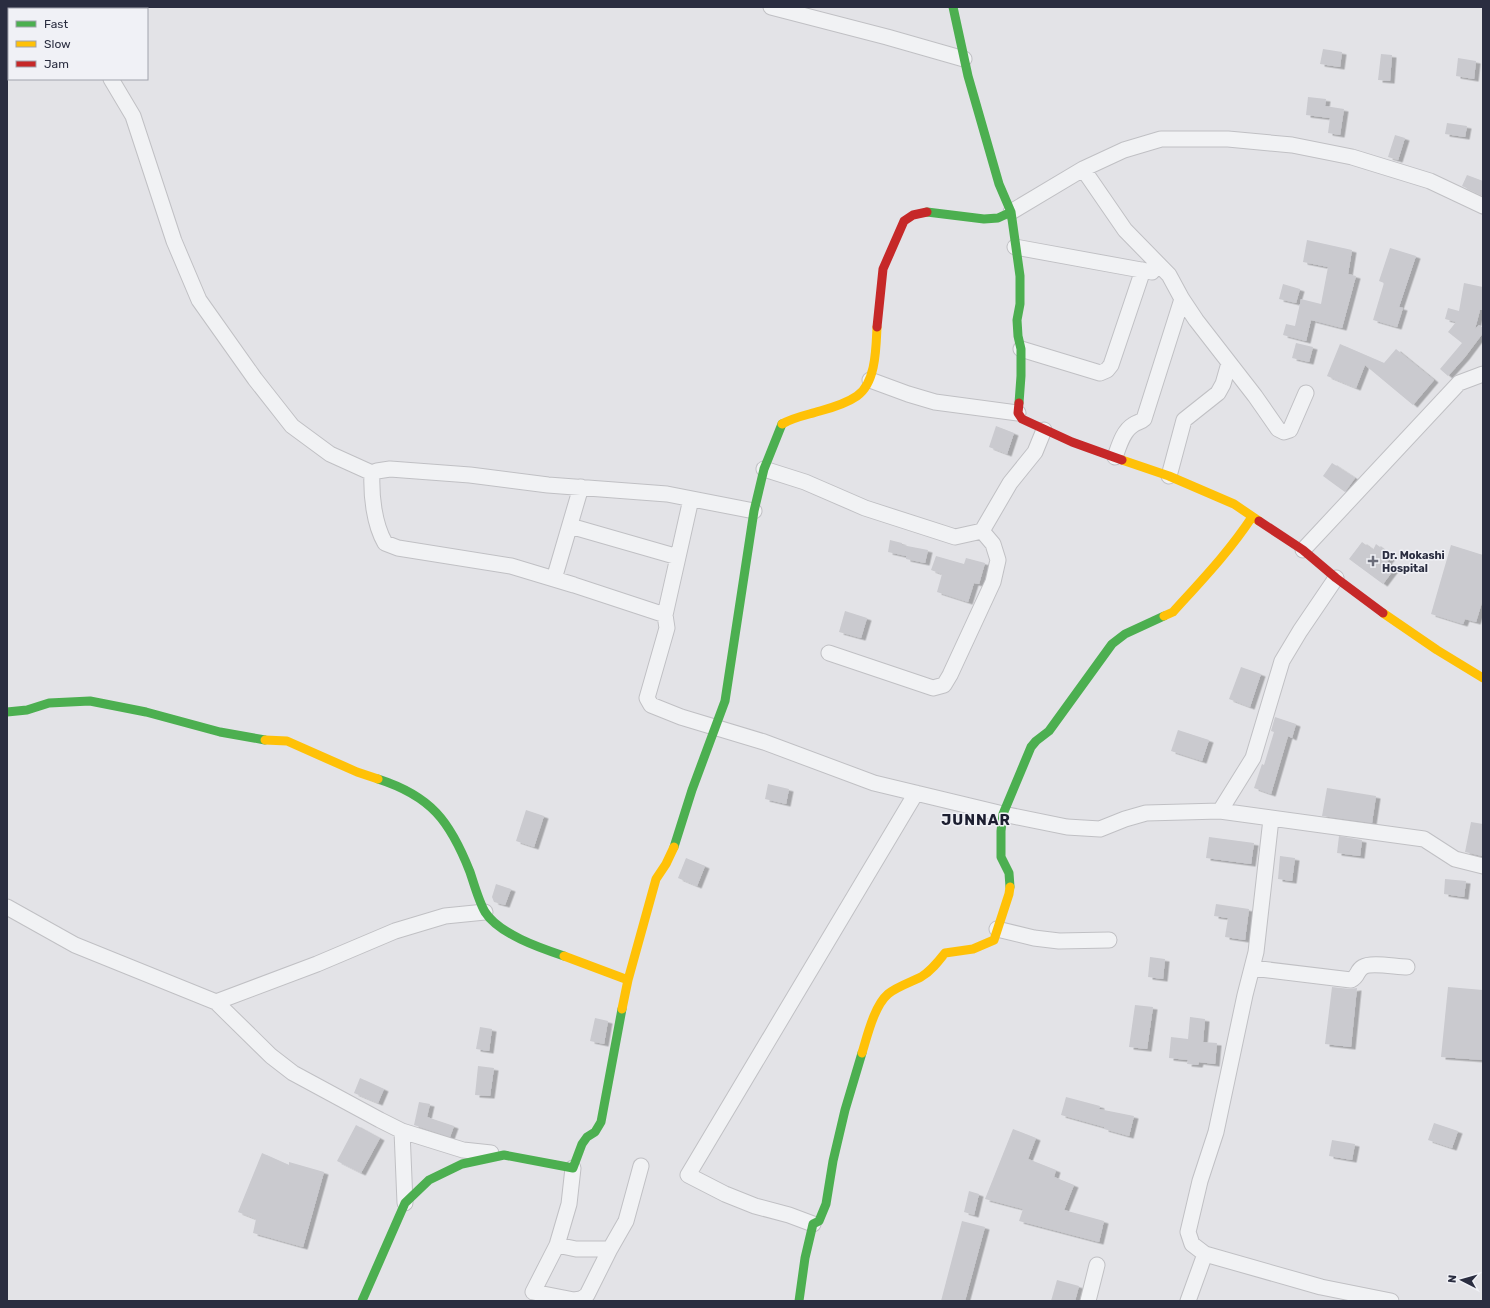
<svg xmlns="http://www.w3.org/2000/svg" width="1490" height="1308" viewBox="0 0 1490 1308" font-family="Rubik,sans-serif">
<defs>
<filter id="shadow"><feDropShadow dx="4.5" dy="2.5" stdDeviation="0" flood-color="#0004"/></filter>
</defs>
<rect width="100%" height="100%" fill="#e3e3e7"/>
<path fill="#cacacf" filter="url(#shadow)" d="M1323,49L1342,52L1340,67L1320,64Z
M1381,54L1392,55L1390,81L1378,80Z
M1458,58L1476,61L1474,79L1456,76Z
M1308,97L1326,99L1325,106L1344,109L1340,135L1328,133L1330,118L1306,115Z
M1447,123L1467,126L1465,137L1445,134Z
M1395,135L1405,138L1398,160L1388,157Z
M1467,175L1483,181V196L1462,186Z
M1307,240L1352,250L1348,274L1356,276L1342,328L1311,320L1306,341L1283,335L1286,324L1295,326L1301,299L1321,304L1328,267L1303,262Z
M1390,248L1416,256L1399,307L1403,308L1397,327L1373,320L1384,283L1379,281Z
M1464,283L1483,287V310H1480L1475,329L1479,325L1483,328V333L1465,357L1448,376L1440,369L1462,343L1448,332L1456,322L1445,319L1448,308L1459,311Z
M1283,284L1300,289L1296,303L1279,299Z
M1296,343L1313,347L1309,362L1292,358Z
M1340,344L1384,363L1396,349L1434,380L1413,405L1365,365L1356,388L1327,376Z
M996,426L1014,433L1007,454L989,447Z
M1332,463L1355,478L1345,492L1323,476Z
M890,540L902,543V545L928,550L925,563L906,559V556L888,552Z
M1362,542L1373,550L1376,544L1392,556L1387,562L1395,568L1383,584L1349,559Z
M1451,545L1483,555V599L1476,622L1465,619L1463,624L1431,614Z
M936,556L964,564L966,558L985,563L979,584L974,583L968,602L937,592L942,574L931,570Z
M845,611L867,618L861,638L839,632Z
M1241,667L1261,674L1250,707L1229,699Z
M1275,717L1296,724L1292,738L1288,736L1271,794L1254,788L1262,764L1264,765L1274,732L1271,731Z
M1178,730L1209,740L1202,761L1171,751Z
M768,784L789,789L786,804L765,799Z
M1327,788L1376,796L1372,823L1322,816Z
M526,810L544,816L534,847L516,841Z
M1471,822L1483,824L1482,856L1465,852Z
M1339,836L1362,840L1360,856L1337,853Z
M1209,837L1254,843L1251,864L1206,858Z
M1280,856L1295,858L1292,881L1278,879Z
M686,858L705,866L697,886L678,878Z
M1445,879L1466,881L1464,897L1444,894Z
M496,884L511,889L505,905L494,902L492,897Z
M1216,904L1249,909L1245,940L1225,937L1228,918L1214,916Z
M1150,957L1165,959L1163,979L1148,977Z
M1332,987L1350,989L1357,988L1351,1047L1325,1044Z
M1448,987L1483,990V1060L1441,1057Z
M1135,1005L1153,1007L1147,1049L1129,1047Z
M1190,1017L1205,1019L1203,1042L1217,1043L1215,1064L1199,1062L1198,1065L1187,1064L1188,1060L1169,1058L1171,1037L1188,1039Z
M595,1018L608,1021L604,1044L590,1041Z
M480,1027L492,1029L489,1051L476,1049Z
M478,1066L494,1068L490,1096L475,1095Z
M360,1078L384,1089L378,1103L354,1093Z
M1066,1097L1100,1106L1099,1109L1134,1116L1129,1136L1104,1129V1127L1061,1115Z
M419,1102L430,1104L427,1117L454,1126L450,1137L414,1125Z
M1434,1123L1458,1131L1452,1148L1428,1140Z
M356,1125L380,1138L361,1173L337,1161Z
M1013,1129L1036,1138L1028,1159L1056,1170L1054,1177L1074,1185L1064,1210L1104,1221L1099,1242L1019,1221L1023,1209L985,1199Z
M1332,1140L1355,1144L1352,1160L1329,1156Z
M262,1153L289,1165V1162L324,1172L303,1247L253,1233L256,1219L238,1212Z
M969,1191L979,1194L974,1215L964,1212Z
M962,1221L985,1227L965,1301H941Z
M1057,1280L1079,1286L1075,1301H1051Z"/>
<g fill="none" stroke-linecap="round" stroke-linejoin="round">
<g stroke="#c0c0c4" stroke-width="17">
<path id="street" d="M62,7L64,9
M771,7L887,37L964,59
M111,79L133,116L174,241L199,300L255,379L292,426L330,454L372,473C371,495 374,524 385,543L398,548L511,566L574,585L665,615L667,628L647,698L651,705L681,717L764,742L874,783L1003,814L1067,827L1100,829L1125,819L1146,813L1220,811L1424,839L1455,859L1483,866
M1083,169L1125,230L1169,275L1182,299L1196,320L1255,396L1278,429L1284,432L1290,430L1306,393
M1011,212L1083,169L1124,150L1161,139H1228L1292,145L1352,157L1430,181L1483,206
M1015,247L1152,272
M1021,349L1100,373L1107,370L1111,365L1143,270
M870,380L908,394L935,402L1018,413
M1115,457C1119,446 1123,431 1133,425C1137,422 1141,422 1144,419L1182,299
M764,469L805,482L865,508L955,537L982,531L1010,483L1035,452L1044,430
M372,473L377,471L390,469L470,475L548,485L667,494L754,511
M1169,476L1184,420L1218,393L1223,384L1229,363
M570,526L678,557
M1303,550L1459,383L1483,374
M554,579L581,487
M665,615L691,499
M829,653L933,688L944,685L950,675L993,582L998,560L993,544L982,531
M1220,811L1253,758L1282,661L1300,631L1336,578
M1271,819L1256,952L1245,995L1216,1132L1200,1181L1188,1232L1192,1244L1205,1254L1321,1287L1391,1301
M7,907L75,945L216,1002
M997,929L1034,938L1059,941L1109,940
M1252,968L1351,980C1359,976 1356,971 1363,967C1371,962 1396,967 1407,967
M402,1131L463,1150L491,1153
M573,1168L569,1204L557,1245L533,1292L574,1300L581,1299L587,1295L610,1249L626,1221L641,1166
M405,1203L402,1131L380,1120L293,1073L271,1056L216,1002L317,964L395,931L445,916L485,912
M813,1224L789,1215L755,1206L725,1194L688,1175L916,793
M557,1245L576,1249H610
M1088,1301L1097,1265
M1188,1301L1205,1254"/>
</g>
<use href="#street" stroke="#f1f2f4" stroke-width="15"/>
<path stroke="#4caf50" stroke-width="9" d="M953,7L968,76L999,184L1011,212L1020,276V304L1017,320L1018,336L1021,349V376L1019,403
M927,212L984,219L998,218L1011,212
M7,712L27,710L49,703L90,701L146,712L220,732L265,740
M378,779C431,796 450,821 470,872C474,884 479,902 485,912C499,934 540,948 564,956
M674,847L692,790L725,701L754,511L764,469L782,424
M1010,887L1009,873L1001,857V831L1003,814L1031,747L1036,741L1049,731L1112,644L1125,634L1164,616
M362,1301L405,1203L429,1180L462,1164L504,1155L573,1168L582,1144L587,1137L595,1132L601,1122L622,1009
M799,1301L805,1258L813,1224L819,1221L826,1204L833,1161L845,1110L862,1053"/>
<path stroke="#ffc107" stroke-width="9" d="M782,424C794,417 807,415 820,411C831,408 847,403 857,396C876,383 876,348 877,327
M1122,460L1169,476L1234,504L1259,521
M1383,613L1437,650L1483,678
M1164,616L1173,612C1201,581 1229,552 1252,517
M265,740L287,741L357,772L378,779
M564,956L628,980
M622,1009L628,980L656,879L666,864L674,847
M862,1053C867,1037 874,1006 888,994C896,987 911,982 921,977C931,971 938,962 945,953L973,949L994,940L1009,894L1010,887"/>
<path stroke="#c62828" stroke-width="9" d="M877,327L883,269L904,221L913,215L927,212
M1019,403L1018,413L1022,419L1072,442L1122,460
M1259,521L1303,550L1336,578L1383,613"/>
</g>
<path fill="#6b6d7a" stroke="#f0f1f6" stroke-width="1.5" d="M1371 555h4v4h4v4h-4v4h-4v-4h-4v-4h4z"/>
<g text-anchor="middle" stroke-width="3" stroke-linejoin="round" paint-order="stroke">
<g font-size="11" font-weight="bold" fill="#2a2d40" stroke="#f0f1f6" text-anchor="start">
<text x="1382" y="559">Dr. Mokashi<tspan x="1382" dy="13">Hospital</tspan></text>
</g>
<g font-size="15" font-weight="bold" letter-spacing="1" fill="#1c1e30" stroke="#f0f1f6">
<text x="976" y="825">JUNNAR</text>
</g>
</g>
<rect width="1490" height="1308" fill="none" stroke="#2a2d40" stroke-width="16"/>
<rect x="8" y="8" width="140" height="72" fill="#f0f1f6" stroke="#a1a3ad"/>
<rect x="16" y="21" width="20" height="6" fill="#4caf50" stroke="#a1a3ad"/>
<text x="44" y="28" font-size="12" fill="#2a2d40">Fast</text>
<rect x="16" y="41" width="20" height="6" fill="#ffc107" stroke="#a1a3ad"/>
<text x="44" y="48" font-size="12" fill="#2a2d40">Slow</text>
<rect x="16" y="61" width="20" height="6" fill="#c62828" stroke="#a1a3ad"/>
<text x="44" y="68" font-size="12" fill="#2a2d40">Jam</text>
<g transform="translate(1462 1280) rotate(276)" stroke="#f0f1f6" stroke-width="3" paint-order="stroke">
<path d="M0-3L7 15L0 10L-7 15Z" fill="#2a2d40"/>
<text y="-6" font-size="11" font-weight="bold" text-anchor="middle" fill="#2a2d40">N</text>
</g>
</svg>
